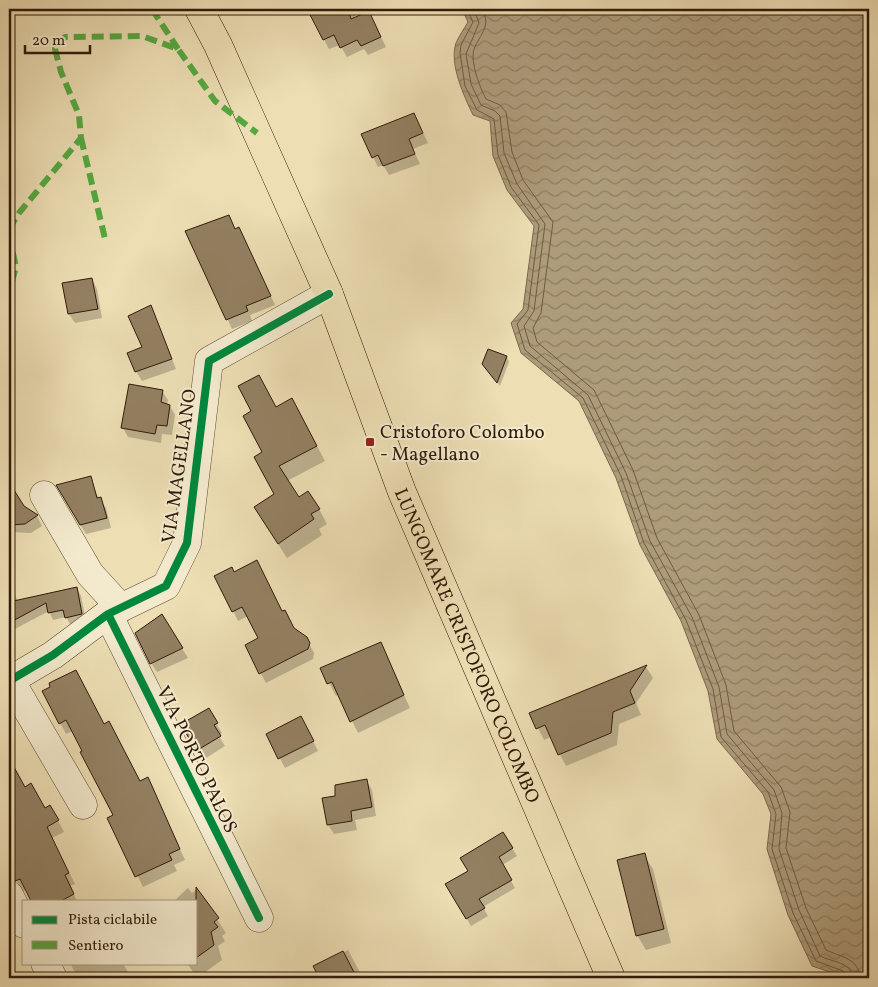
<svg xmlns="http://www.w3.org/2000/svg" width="878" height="987" viewBox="0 0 878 987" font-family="Vollkorn,serif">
<defs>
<pattern id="water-waves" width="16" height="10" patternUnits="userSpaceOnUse" patternTransform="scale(1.25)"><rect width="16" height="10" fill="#ad9b7a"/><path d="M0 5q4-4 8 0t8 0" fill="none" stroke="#8d7e62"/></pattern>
</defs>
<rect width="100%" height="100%" fill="#eddeb4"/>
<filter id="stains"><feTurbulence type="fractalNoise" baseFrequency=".004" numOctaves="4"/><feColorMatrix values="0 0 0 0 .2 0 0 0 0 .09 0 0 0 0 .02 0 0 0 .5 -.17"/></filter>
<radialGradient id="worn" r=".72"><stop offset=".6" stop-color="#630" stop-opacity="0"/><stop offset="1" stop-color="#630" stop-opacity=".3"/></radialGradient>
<path fill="url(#water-waves)" stroke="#7b674d" d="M462,9H869V978H848L812,966L788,915L767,849L771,814L763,794L717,739L708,691L681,621L640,545L616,478L579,401L521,353L511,323L523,309L534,226L507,190L493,156L490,121L473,115C464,96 449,64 456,43C459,36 464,29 468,22Z"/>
<path fill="#0003" d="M317,9H353L356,19L374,23L386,47L368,55L364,49L347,57L340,45L329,49L310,12Z
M414,114L428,143L413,149L420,164L389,175L383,165L378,167L373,157Z
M239,229L275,305L250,315L252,321L232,329L187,231Z
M92,279L97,289L102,318L75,323L69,314Z
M151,307L176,369L142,381L136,371L144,347Z
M507,357L509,362L500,386L487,368Z
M162,391L168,400L167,405L170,406L175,415L172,435L162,434L161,443L128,437L123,428Z
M276,408L300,414L325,461L287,481L299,498L319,509L327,524L319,529L322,535L287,558L255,508L275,494L264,453Z
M90,478L99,499L106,508L111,528L86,534L57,486Z
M9,484L23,507L37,516L42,526L31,533L9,532Z
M234,573L282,613L294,630L306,638L314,653L313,659L266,683L246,645L260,639L248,616L238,621L216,576Z
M9,585L18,601L77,588L81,596L86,620L70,624L66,617L53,620L49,611L11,631L9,628Z
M162,616L188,658L157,672L151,663Z
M380,643L410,708L358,733L339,694L336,696L329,683Z
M646,667L653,678L636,703L641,715L619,724L617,745L566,766L551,737L544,740L531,714Z
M44,692L104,725L140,782L148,779L185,860L174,865L177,871L143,887L109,818L114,816L84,752L73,731L66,734Z
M208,710L222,733L219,736L225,746L203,760L182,724Z
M306,727L318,751L285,768L267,734Z
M9,760L24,789L45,810L50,806L64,832L52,838L75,884L70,886L77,901H32L27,890L23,891L16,880L9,865Z
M366,780L372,790L376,816L355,820L357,830L334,834L328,825L323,799L336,797Z
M503,833L517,856L502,865L515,888L483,907L488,916L471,926L447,885L469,872Z
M644,855L653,869L671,943L646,950L637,935Z
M188,888L192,893L197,889L226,933L222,936L225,941L218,946L222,960L197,978L187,963H196V901H174Z
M348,950L363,978H321L315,967Z
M70,963H123L131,978H78Z"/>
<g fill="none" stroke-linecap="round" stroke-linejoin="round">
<path stroke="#6f5a42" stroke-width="1" d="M467,9L473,22L461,45L460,53L465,86L477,110L494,119L498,155L511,187L539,225L528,310L517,324L525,350L583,398L621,476L644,543L686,620L713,689L721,737L768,792L776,814L772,849L793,913L816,961L843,971L846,978
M474,9L479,23L466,54L471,84L481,105L495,111L500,116L504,153L517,184L545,224L534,311L524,326L530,346L588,395L626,473L650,541L692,617L719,687L727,734L774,790L782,813L779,849L799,910L820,956C832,962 852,962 853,978
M482,9C492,26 480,34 474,49C470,62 480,88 486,99L500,105L506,112L512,152L523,180L553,222L541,313L533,328L537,342L594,390L633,470L657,538L699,615L726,685L734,731L781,787L790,812L786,848L806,908L826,950C841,957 859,958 860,978"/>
</g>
<path fill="#938062" stroke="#311a09" d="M307,9H348L351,19L369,11L381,37L361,46L357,40L340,48L334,35L323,40Z
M414,113L423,133L409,139L415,154L383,166L378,155L372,158L361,134Z
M229,215L235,229L239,227L271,296L246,306L248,311L226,320L185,231Z
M92,278L98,309L68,314L62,283Z
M151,305L172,359L135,372L127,353L142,347L128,316Z
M488,349L507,356L497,383L482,364Z
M259,375L276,407L292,398L317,446L279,466L299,497L308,491L320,509L311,514L314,519L278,544L254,507L274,494L254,457L262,452L243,416L251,411L238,386Z
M129,384L163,390L161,402L170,405L167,426L157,425L155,434L121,428Z
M91,476L97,498L101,497L107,518L80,525L56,485Z
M9,482L24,506L38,515L25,524L9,525Z
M257,560L282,611L285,610L294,628L307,637L310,643L308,649L259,674L245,645L258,638L242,607L232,612L214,576L232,567L234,572Z
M77,587L82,614L65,618L63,610L48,613L46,603L9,623V602Z
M162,614L183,648L150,664L135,633Z
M381,642L404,695L350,722L332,682L327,684L320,668Z
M647,665L630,691L635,703L613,712L611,733L558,755L545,725L536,729L529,713Z
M76,670L104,724L109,721L140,781L148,777L180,849L169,854L172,860L135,877L107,818L113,815L80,752L82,751L66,720L59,724L42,691L50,687L49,683Z
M209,708L218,723L214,725L221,736L196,751L181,724Z
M301,716L314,741L278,759L266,734Z
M9,758L25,787L31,783L45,808L50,805L59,820L47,827L69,873L65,875L74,894L61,901H31L20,879L15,881L9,868Z
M367,779L372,807L351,811L352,821L327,825L322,798L335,796V785Z
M503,832L513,848L499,857L512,880L479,899L485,908L466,919L445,884L468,871L460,858Z
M645,853L664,929L636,936L617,860Z
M196,887L219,918L214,922L218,927L211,932L214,945L196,958Z
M343,951L357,978H319L313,966Z"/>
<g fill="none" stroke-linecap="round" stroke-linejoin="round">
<g stroke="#604b34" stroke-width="29">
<path id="minor" d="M44,495L90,574L121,608
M108,614L259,918
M9,678L83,805
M9,681L53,655L108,614L166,586L187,543L209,361L329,294
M9,895L24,924
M45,963L53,978"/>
</g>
<g stroke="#311a09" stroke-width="29">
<g id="major">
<path id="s1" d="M199,9L218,45L329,294L402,492L611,978"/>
</g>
</g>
<use href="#minor" stroke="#f3eace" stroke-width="28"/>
<use href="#major" stroke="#eddeb4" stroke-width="28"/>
<path stroke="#54a941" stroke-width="6" stroke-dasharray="12 6" stroke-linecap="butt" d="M152,9L178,49
M81,138L106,243
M9,229L19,213L81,138L79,115L61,72L55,49L65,37L142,36L178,49L215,101L257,133
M9,235L16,267L9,292"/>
<g stroke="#f3eace" stroke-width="11">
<path id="cycleway" d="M108,614L259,918
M9,681L53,655L108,614L166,586L187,543L209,361L329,294"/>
</g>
<use href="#cycleway" stroke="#00873e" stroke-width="8"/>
</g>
<rect fill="#8f2418" stroke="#f3eace" stroke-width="2" x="365" y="437" width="10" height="10" rx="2.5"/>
<g text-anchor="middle" stroke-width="4" stroke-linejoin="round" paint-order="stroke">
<g font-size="19" fill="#311a09" stroke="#f3eace" text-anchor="start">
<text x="380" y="438">Cristoforo Colombo<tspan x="380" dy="22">- Magellano</tspan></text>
</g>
<g font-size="19" fill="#311a09" stroke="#f3eace">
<text transform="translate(178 466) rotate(-82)" y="7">VIA MAGELLANO</text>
<text dy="7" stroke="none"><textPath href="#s1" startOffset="691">LUNGOMARE CRISTOFORO COLOMBO</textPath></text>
<text transform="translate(198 759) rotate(64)" y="7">VIA PORTO PALOS</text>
</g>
</g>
<rect width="878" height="987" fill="none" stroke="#eddeb4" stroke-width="30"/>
<rect x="10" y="10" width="858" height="967" fill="none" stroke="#311a09" stroke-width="2.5"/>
<rect x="15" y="15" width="848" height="957" fill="none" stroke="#311a09"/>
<rect x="22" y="900" width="175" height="65" fill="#f3eace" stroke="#a5977f"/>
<rect x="32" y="916" width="25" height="8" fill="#00873e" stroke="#a5977f"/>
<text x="68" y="924" font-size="15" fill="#311a09">Pista ciclabile</text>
<rect x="32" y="941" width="25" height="8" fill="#54a941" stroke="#a5977f"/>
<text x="68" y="950" font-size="15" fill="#311a09">Sentiero</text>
<path d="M25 45v8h65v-8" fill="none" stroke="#311a09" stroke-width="2.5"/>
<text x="32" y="45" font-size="15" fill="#311a09" stroke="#f3eace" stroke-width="4" paint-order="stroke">20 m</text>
<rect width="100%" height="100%" filter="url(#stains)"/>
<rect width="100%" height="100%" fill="url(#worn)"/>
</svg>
